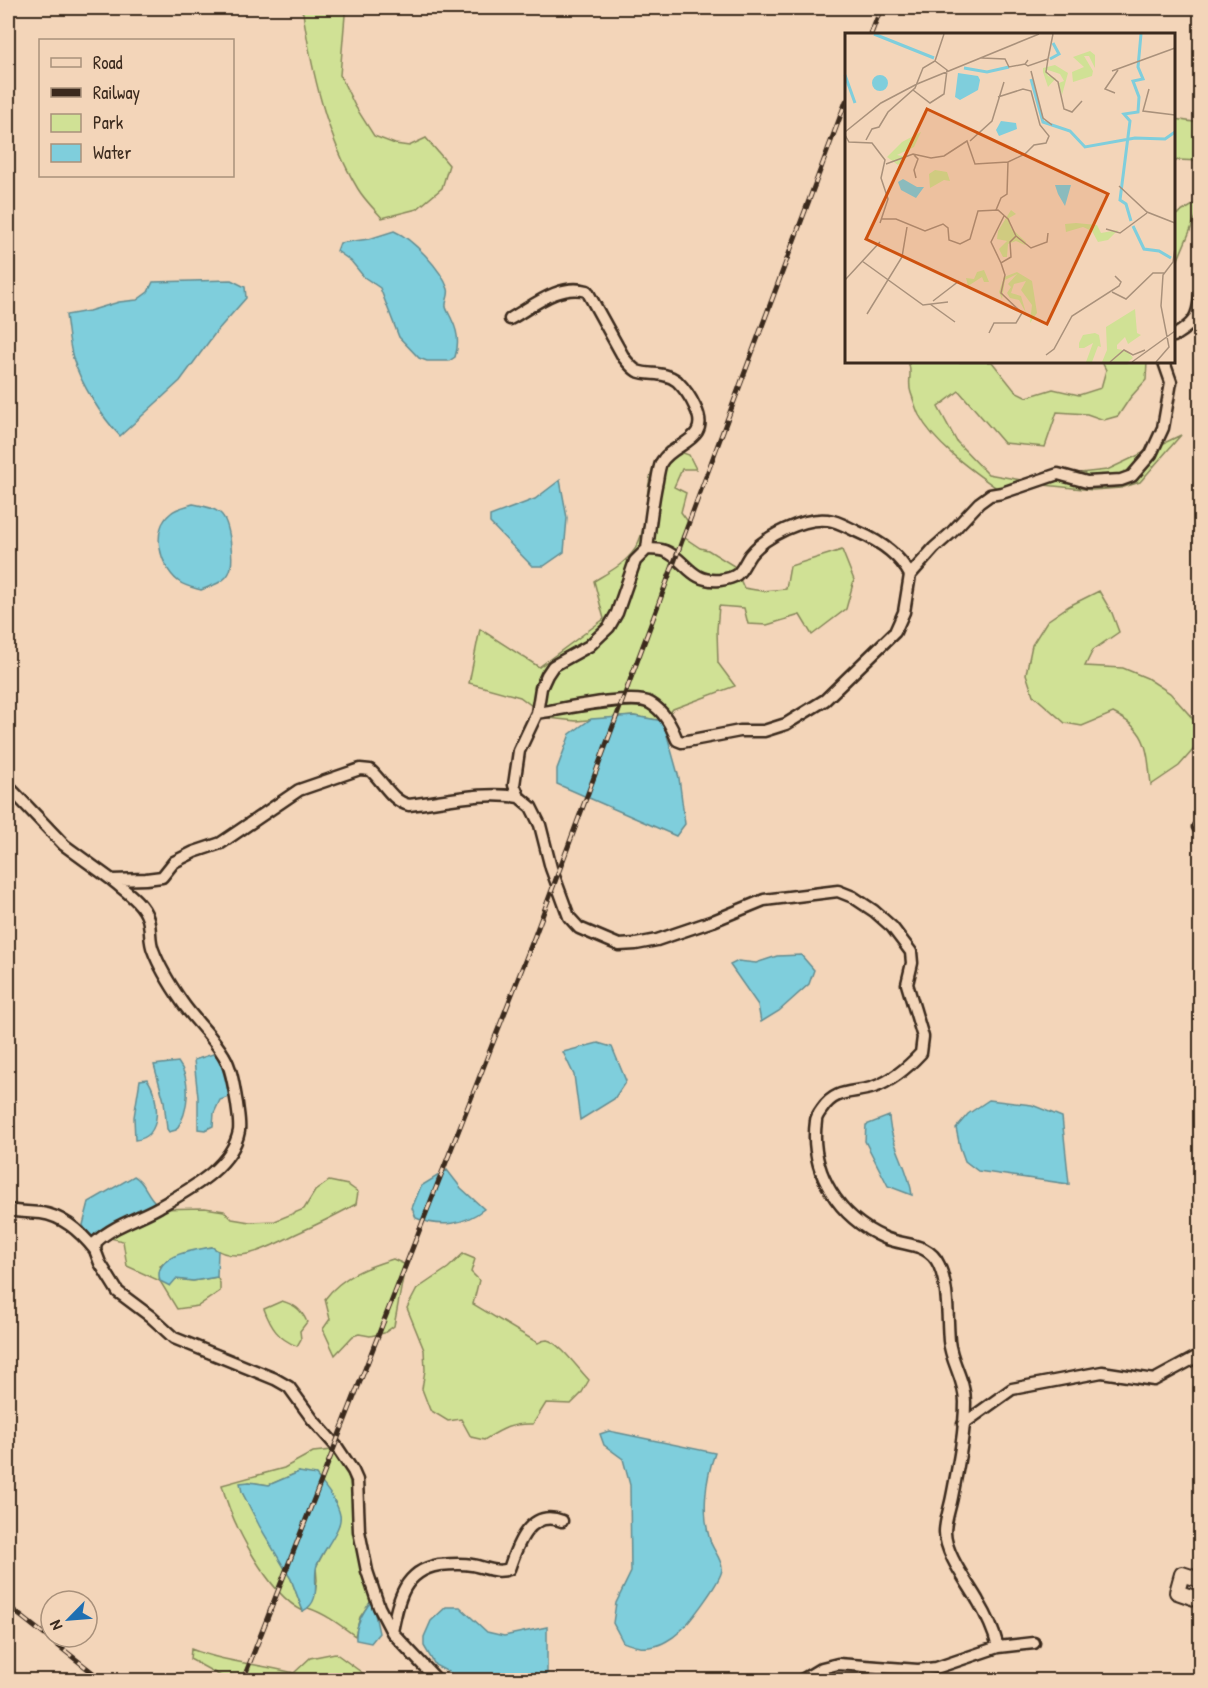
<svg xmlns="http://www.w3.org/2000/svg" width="1208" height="1688" viewBox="0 0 1208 1688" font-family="'Patrick Hand',sans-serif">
<rect width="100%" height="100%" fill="#f3d5b9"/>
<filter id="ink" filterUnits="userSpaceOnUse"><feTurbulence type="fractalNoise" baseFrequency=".0167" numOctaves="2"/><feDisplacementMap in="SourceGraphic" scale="12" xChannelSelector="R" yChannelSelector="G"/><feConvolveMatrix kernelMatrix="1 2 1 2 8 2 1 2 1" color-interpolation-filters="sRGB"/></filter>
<g filter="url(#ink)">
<path fill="#d0e195" stroke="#86865a" stroke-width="1.5" d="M300,8H344L345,15L340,75L355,106L374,136L395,144L409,146L426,138L449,165L442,188L417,209L382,218C374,209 364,199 358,189C326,136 312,72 303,13Z
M1174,119L1200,123V161L1178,160L1174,162Z
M1200,201V207L1174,269V216Z
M908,362H992L1015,391L1027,397L1053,389L1079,395L1101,388L1106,370L1102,362H1147L1146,380L1130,398L1118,416L1104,420L1087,414L1057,412L1045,447L1004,443L959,391L938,407L957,442L988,474L1021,480L1038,477L1057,469L1080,473L1107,470L1181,435L1140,482L1121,488L1093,490L1044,485L1005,494C977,474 936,447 919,415C916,409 914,401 911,393C907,383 913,372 908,362Z
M666,447L689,455L696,469H682L674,487L686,493L681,512L689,523L682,536L700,548L708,550L734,566L744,588L762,591L786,589L790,566L842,550L854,580L846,609L812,635L800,615L767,625L748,624L744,608L719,606L717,630L718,663L735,686L673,709L663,721L634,716L576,721L548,718L520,697L469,683L480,629L539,667L604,619L594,581C609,572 625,564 635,549C654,517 638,475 666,447Z
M1099,591L1112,613L1119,632L1093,650L1085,666L1123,668L1147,678L1170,693L1194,720L1200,739V742L1179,766L1151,785C1147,749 1148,730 1113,713L1082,726L1065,723L1033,695L1026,674L1032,645L1047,621L1069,606Z
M329,1181L348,1185L358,1192L356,1204C337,1215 318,1224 298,1233C273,1245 238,1267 212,1247C193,1251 176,1254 160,1266L176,1279L193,1281L217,1277L220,1283V1291L198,1306L177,1309L160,1281L127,1266L123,1241L102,1236L155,1209L205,1208L224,1211L232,1219L250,1222L275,1221L304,1209L315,1191Z
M463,1254L475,1259L471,1272L479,1280L473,1304L538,1343C541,1341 543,1340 547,1340C559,1342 580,1371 589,1380L581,1394L571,1404L546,1403L533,1424C511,1423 502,1429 484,1440L471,1437L461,1419L448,1421L430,1410L422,1389L425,1370L424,1350L407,1308L417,1289L448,1268Z
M393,1259L404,1264L403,1278L394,1326L384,1333L370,1336L359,1334L353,1336L335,1355L323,1329L330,1319L325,1299C342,1276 367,1267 393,1259Z
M282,1301C295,1305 301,1309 307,1322L300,1331L301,1339L297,1346C278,1339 271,1327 264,1309Z
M332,1450C357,1475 350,1500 355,1532C359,1555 366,1577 372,1600L360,1617L355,1636C340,1625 326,1614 308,1608L315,1594L317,1580L316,1567L339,1524L299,1472L269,1485L249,1482L242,1492L291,1579L303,1611C268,1594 231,1522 222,1485L284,1468L313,1452Z
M191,1649C224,1662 259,1664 294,1673L310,1658L335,1653L372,1680H228L190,1659Z"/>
<path fill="#7fcedc" stroke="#648c90" stroke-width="1.5" d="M394,231C413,239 441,269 448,289C450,295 445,301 446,307C447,311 451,317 452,320C458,332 459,345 455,357L449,361H427L419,358L399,337L380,288L364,277L351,261L337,251L340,243L369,239Z
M231,280L245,287L246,298L216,332L180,381L120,436C101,416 81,384 73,358C69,344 68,329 66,315L89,311L119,302L137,300L148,292L153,282Z
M560,480L567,518L564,552L544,566H532L490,523V516L535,499Z
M193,504C203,506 212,507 220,513C230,521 235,562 229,573C224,583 210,586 201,590C194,588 184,586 178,581C160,567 150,529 171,513C176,508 187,506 193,504Z
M634,716L663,721L679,778L685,824L676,836L557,784V769L570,734L591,719Z
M801,955L814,970L809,984L779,1011L761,1022L758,1005L730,965L738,961L756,963L777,956Z
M598,1043L612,1047L626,1081L614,1099L580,1120L574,1075L563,1052Z
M213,1054L221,1059L231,1096L220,1100L214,1113L213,1126L205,1130L198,1129V1097L194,1060Z
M178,1062C192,1080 189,1112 176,1130L169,1132L167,1129L164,1101L154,1065Z
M147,1079C159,1095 164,1138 135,1140L134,1117L140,1080Z
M989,1100L1032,1105L1062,1117L1069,1184L978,1171L965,1161L960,1147L956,1128L968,1114Z
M889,1116C890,1144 909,1167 912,1195L888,1186L865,1141L866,1125Z
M447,1170L461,1188L484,1209C464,1225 440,1228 416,1218L412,1208L421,1186Z
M134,1176C145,1182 146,1194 156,1203L93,1239L89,1237L83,1225L89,1202Z
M212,1247L218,1251L217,1277L193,1281L176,1279L170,1286L160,1281C152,1255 194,1250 212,1247Z
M609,1431L715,1453C705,1480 701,1515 711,1543C714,1551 722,1560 722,1569C722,1580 688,1625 678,1633C673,1638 661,1645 654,1646C642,1649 634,1646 623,1642L613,1623L616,1603L631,1572L630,1485L623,1459L604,1445L600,1434Z
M299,1472L316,1475C324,1486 337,1500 340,1515C343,1528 322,1551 317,1565C312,1579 323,1601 303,1611L291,1579L260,1527L242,1492L240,1483L249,1482L269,1485Z
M372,1600L379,1633L371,1643L356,1640C355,1625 363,1612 372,1600Z
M446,1607H460L487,1632L504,1636L547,1627V1680H463L435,1665L424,1646V1637L431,1621Z"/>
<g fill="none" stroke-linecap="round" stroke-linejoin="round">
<g stroke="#3b2a1e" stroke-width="15">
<path id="minor" d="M510,319C533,306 559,283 587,291L624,358C628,363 632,368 637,371C650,376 664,371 677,381C684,388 691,398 695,407C713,442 672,442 661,463C659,468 658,475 657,481C652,503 650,526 647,549
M1174,336C1193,324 1198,319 1200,296
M910,575L934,548L951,533L979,503L990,495L1002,493L1058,474L1087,482L1121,480L1132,476L1151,454L1163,428L1171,382L1164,362
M537,713C558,710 633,693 650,703C664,711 671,725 677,740L682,742L740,731H764L786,724L825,700L895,632L904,612L910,575C899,554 879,541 858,532C849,528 838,521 828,520C804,517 765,536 750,555C740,570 742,577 720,580C690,583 686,559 665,551C659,549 653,549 647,549L635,561L617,613L609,627L589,646L553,666L547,675L541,688L537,713L519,751L514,785L519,797L531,807L540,825L551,868L569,917L579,928L619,945L636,944L657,940L713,921L764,900L838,891L853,897L874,911L892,927L911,952L912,963L907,984L923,1037L921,1053C909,1066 892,1081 874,1087C853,1094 836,1088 822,1109C819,1113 816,1117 816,1121C809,1172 839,1218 885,1238C904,1246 929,1242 939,1265C949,1288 947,1316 949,1341C951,1362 965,1380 965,1402C965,1433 958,1466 952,1497C950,1508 945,1521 945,1532C945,1554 968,1583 978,1601C987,1616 994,1631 998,1647
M8,786L64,845L112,880L146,879L162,877L174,862L194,852L221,843L299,790L360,769L370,770C383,781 391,801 409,805C446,801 481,791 519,797
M1198,827L1200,828
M112,880C125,891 143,902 148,919C151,929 149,941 153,950C160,969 171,986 182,1002C195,1021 212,1035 224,1056C232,1069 234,1088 237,1104C238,1113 240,1122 239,1131C232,1168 188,1190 159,1207C138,1219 114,1225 96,1242L95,1250L100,1263L118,1292L150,1316L174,1338L275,1379L289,1387L313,1420L337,1447L353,1471L357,1480L359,1531L367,1571L379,1607L392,1632L437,1680
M8,1210C19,1212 30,1212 41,1213C63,1216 81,1232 95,1250
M963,1424L1012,1389L1102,1372L1154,1380L1200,1355
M392,1632C398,1601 403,1571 439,1565C450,1564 461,1563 472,1565C485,1567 496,1574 509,1569C517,1545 530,1508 562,1521
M802,1680L822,1668L838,1664L918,1670L936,1668L998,1647L1034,1643"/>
</g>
<g stroke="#3b2a1e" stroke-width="18">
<path id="major" d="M1200,1580L1182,1574L1177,1592L1200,1600"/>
</g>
<use href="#minor" stroke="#f3d5b9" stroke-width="10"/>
<use href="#major" stroke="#f3d5b9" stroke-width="14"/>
<g stroke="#3b2a1e" stroke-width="5">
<path id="rail" d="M871,34L881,8
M8,1606L102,1680
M243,1680L534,938L846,101"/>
</g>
<use href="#rail" stroke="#f3d5b9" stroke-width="3" stroke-dasharray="9" stroke-linecap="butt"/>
</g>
</g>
<g transform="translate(845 33)">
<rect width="330" height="330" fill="#f3d5b9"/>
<path d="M245,18L250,22V35L244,23H239L248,38L247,43L228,49L227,39L239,34L228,24ZM210,32L223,40L217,62L214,50L219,48L215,41L200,36L203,43L211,45L203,54L198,39V35ZM76,99L69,114L52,122L62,124L53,132L42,124L57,109ZM90,137L102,139L105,148L99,147L85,155L84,141ZM166,177L171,181L164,185L166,195L181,209L180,212L171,208L163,211L162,224H158L154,216L162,208L152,206L153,198ZM231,190L252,192L256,200L273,197L263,207L253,209L247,198L238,194L221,199L220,191ZM139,237L144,249H139L137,244L123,253L121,245L129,246L132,239ZM172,239L187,248L192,280L185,290L187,272L176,257L181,248L169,251L166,260L176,263L181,280L174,267L165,265L162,260L166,254L163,251L172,241L160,247L157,266L154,259L159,244ZM290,276L292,300L296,302L283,311L280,304L272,312V316L283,318L288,325L283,329H257L262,317L261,294ZM250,300L254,302L256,314L253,313L247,329H241L248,310L239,315H234V310L238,302Z" fill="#d0e195"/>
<path d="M113,40L133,43L135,47L133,57L115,67L110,64ZM27 50a8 8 0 1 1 16 0a8 8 0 1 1-16 0ZM156,88L171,90L172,96L154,103L151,97ZM58,146L72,154H79L71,165L56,157L53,149ZM210,152H226L220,173L213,161Z" fill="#7fcedc"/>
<path fill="none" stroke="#7fcedc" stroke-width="3" d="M29,1L89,25M205,26L214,21L208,10M119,35L142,39L164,34M0,42L10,70M186,46L198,89L225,98L240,114L290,105L320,106L330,99M286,188L281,171L275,167L285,88L279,81L293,79L294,64L288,48L298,46L293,34L296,1M288,193L299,216L314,218L326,225"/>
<path fill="none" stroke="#a9917b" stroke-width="1.5" d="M137,25L160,26L164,34L180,31M203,26L201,39L213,49L219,76L227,79L237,68M183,27L180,31L183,33L203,26L208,1M186,38L198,85L207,92M267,38L330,15M304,56L298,78L330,82M68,57L85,70L99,61L102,37L90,28M270,60L260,56L273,37M0,99L36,70L72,51L194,1M0,102L4,109L27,110L40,127L36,145L43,166L35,190M21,107L27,96L34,94L43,79L70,55L78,35L90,28L99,1M125,108L147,88L159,49M69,122L73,126L69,137L71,145M41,131L68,121L86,125L99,123L122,108L130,131L163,129M274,153L302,179L330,190M151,177L156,165L162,161L163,129L180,121L189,112L201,110L204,103L195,92L186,58L178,56L153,64M36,186H51L80,198L98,191L103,195L104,207L115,211L125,206L133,178L153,177L163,186L171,203L165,209L166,224L156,230L146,209L159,183M261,196L275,200L302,180M171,203L186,215L202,209L203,200M17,228L78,272L103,269M0,247L35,209M267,259L281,266L308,240H319M88,268L114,248M85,271L110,289M22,281L57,224L62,194M144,300L149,290H171L177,280L156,260L160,242L156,230M201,322L209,316L227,283L274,253L276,249L270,243M265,329L279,317L288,322L300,317M287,329L330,298M311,329L324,314L316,273L318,242L328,229L330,215"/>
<path fill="#ce520f" fill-opacity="0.15" stroke="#ce520f" stroke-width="3" d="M82,76L263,161L202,291L21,206Z"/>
<rect width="330" height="330" fill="none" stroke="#3b2a1e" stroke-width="3"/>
</g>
<rect width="1208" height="1688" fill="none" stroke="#f3d5b9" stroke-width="30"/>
<rect x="15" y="15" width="1178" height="1658" fill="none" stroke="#3b2a1e" stroke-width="2" filter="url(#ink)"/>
<rect x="39" y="39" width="195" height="138" fill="#f3d5b9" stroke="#a9917b" stroke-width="1.5"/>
<rect x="51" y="58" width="30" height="9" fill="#f3d5b9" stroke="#a9917b" stroke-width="1.5"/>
<text x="93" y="69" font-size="18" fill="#3b2a1e">Road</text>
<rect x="51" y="88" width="30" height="9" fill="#3b2a1e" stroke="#a9917b" stroke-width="1.5"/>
<text x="93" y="99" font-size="18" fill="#3b2a1e">Railway</text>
<rect x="51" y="114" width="30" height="18" fill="#d0e195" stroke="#a9917b" stroke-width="1.5"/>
<text x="93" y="129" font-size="18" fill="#3b2a1e">Park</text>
<rect x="51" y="144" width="30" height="18" fill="#7fcedc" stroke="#a9917b" stroke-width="1.5"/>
<text x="93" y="159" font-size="18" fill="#3b2a1e">Water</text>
<g transform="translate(69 1619) rotate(245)"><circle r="28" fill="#f3d5b9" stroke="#a9917b" stroke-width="1.5"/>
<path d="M0-4.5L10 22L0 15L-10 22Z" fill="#1f6fb2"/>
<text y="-9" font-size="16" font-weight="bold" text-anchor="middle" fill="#3b2a1e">N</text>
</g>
</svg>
